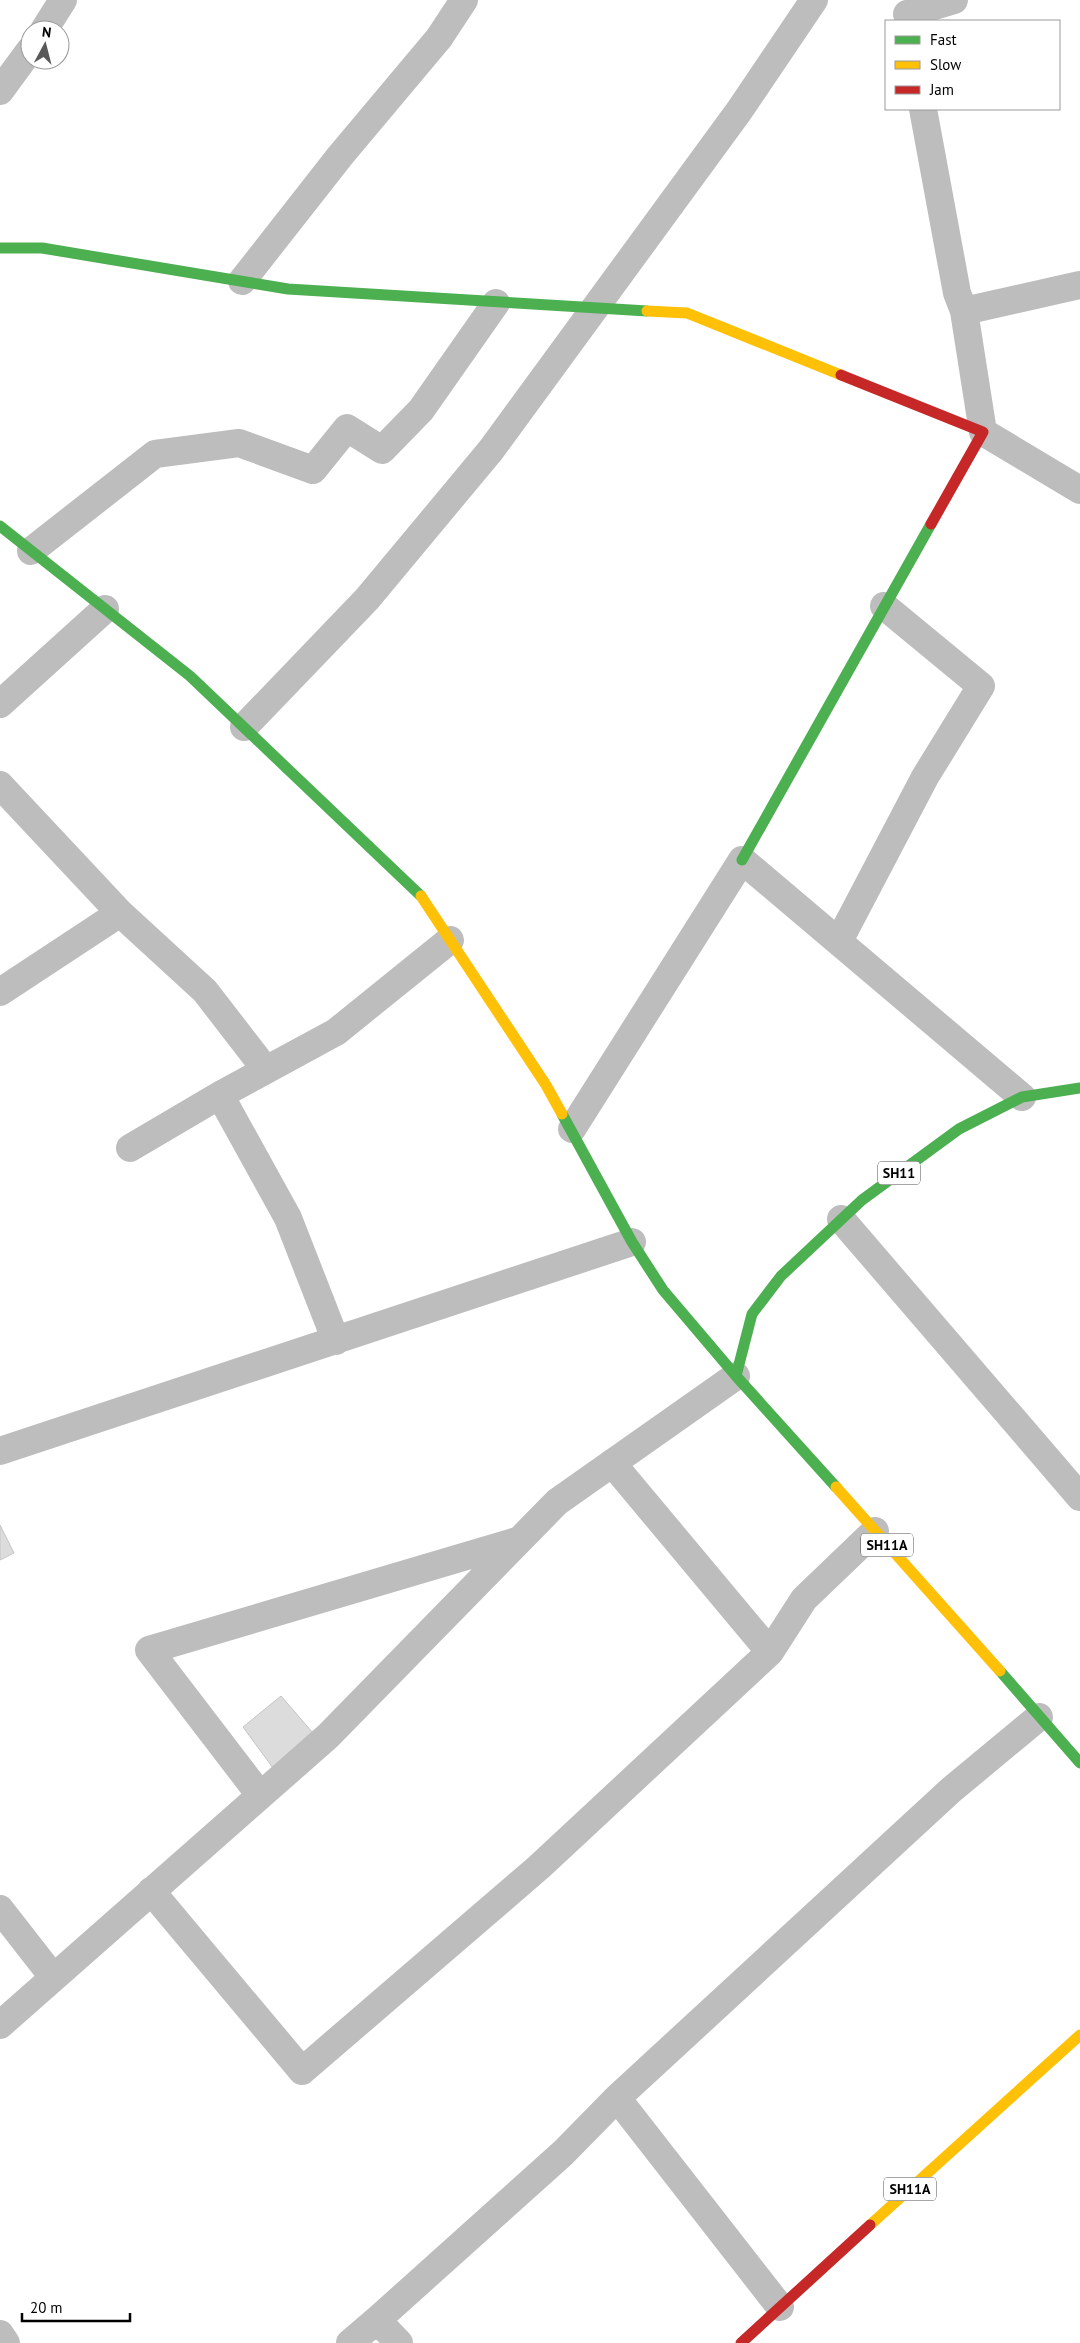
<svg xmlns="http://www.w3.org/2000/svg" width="1080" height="2343" viewBox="0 0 1080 2343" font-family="'PT Sans',sans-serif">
<rect width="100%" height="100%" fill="#fff"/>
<path fill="#dcdcdc" stroke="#c4c4c4" d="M0,1525L14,1553L0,1560Z
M281,1696L313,1733L273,1768L243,1727Z"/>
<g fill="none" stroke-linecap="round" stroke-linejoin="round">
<path stroke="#bdbdbd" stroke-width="28" d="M907,14L954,0
M44,30L63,0
M0,91L30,50
M923,109L957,293L964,311L983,432L1080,490
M242,281L340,156L439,38L464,0
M964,311L1080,285
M31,551L155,454L239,443L313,470L347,428L382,450L421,410L496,303
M0,704L105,609
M244,727L367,599L491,450L739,111L814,0
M0,785L120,913L0,992
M120,913L205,991L266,1070
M839,941L925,777L981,686L884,606
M572,1129L742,860L1022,1097
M130,1148L220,1095
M841,1219L1080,1497
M336,1341L288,1218L220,1095L336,1032L450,940
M0,1451L632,1242
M770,1652L804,1599L875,1531
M260,1795L149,1650L517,1541
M151,1891L302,2071L539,1867L770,1652L612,1463
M0,1909L53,1977
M0,2025L328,1736L557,1502L736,1376
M780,2307L617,2098L951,1790L1039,1717
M377,2320L563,2153L617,2098
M0,2334L6,2343
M350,2343L377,2320L399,2343"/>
<path stroke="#4caf50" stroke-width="11" d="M0,248H42L288,289L647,311
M0,526L190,676L421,896
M742,860L931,524
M562,1114L632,1242L663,1290L736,1376
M836,1487L736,1376L752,1314L781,1276L862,1200L959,1129L1022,1097L1080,1088
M1000,1671L1080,1763"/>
<path stroke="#ffc107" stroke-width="11" d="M647,311L687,313L841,375
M421,896L546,1085L562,1114
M836,1487L1000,1671
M870,2225L1080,2035"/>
<path stroke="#c62828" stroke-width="11" d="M841,375L983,432L931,524
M741,2343L870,2225"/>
</g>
<g text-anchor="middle" stroke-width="4" stroke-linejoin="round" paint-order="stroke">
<g fill="#fff" stroke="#4c4c4c" stroke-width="1">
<rect x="878" y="1161.5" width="42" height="23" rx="4"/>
<rect x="861" y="1533.5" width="52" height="23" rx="4"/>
<rect x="884" y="2177.5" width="52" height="23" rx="4"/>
</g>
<g font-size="14" font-weight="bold" fill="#000">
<text x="899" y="1178">SH11</text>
<text x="887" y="1550">SH11A</text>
<text x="910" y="2194">SH11A</text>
</g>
</g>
<rect x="885" y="20" width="175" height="90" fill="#ffffff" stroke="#999999"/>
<rect x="895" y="36" width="25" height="8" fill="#4caf50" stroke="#999999"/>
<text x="930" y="45" font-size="15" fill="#000000">Fast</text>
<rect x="895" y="61" width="25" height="8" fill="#ffc107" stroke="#999999"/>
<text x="930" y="70" font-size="15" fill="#000000">Slow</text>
<rect x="895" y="86" width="25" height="8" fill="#c62828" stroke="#999999"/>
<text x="930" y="95" font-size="15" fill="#000000">Jam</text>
<g transform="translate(45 45) rotate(7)"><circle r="24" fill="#ffffff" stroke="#999999"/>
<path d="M0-4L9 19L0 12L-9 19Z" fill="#595959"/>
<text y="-8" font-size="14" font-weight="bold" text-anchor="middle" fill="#000000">N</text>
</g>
<path d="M22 2313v8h108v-8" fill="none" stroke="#000000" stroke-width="2.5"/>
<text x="30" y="2313" font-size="15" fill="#000000" stroke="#ffffff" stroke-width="4" paint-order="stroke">20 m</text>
</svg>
